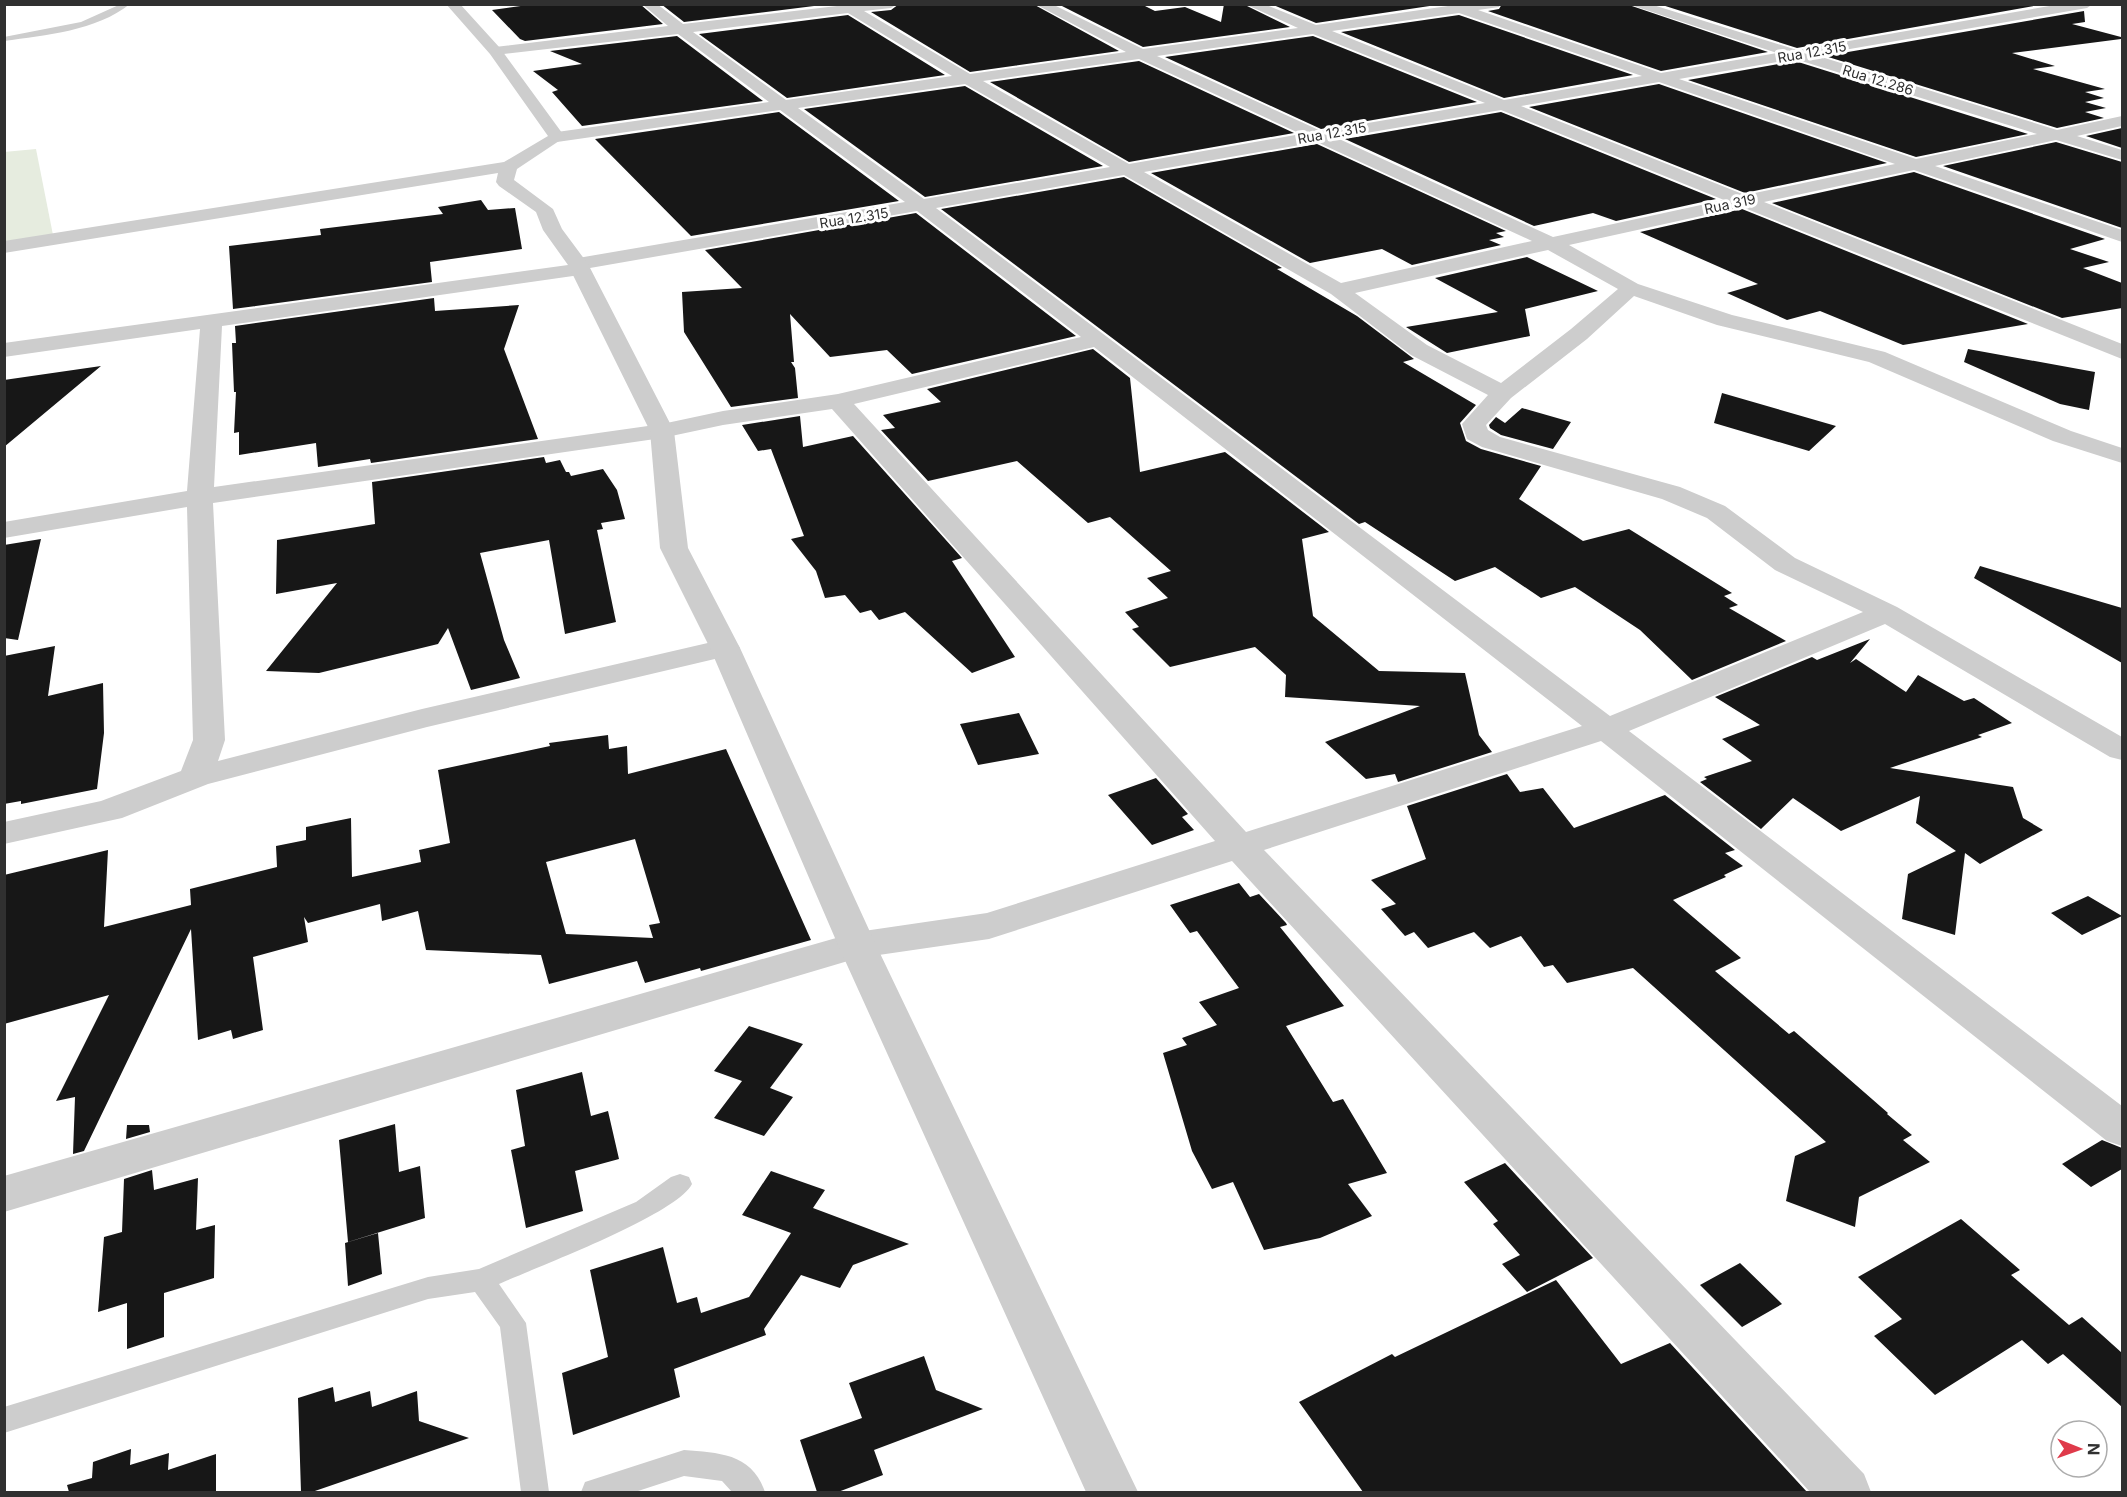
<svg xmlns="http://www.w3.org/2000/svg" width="2127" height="1497" viewBox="0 0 2127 1497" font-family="Inter,sans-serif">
<rect width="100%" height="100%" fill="#fff"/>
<path fill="#e6ecdf" d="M36,149L53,235L5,242L4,152Z"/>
<path fill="#171717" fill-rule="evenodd" d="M535,4H640L663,24L525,41L520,39L492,10Z
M661,4H830L684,22Z
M899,4H1033L1119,51L970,72L871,12L891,10Z
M1058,4H1141L1155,11L1185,7L1221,22L1224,4H1243L1290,27L1143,47Z
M1271,4H1443L1316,23Z
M1502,4H1626L1768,52L1661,71L1488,11L1499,9Z
M1659,4H2045L1797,48Z
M2084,11L2085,22L2072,24L2121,37V39L2012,53L2055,66L2033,69L2105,89L2085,92L2104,98L2085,102L2106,108L2085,112L2104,118L2057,128L1825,56Z
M848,15L945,75L787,98L699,34Z
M1459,15L1633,75L1504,98L1341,32Z
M677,36L763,101L582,126L552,92L558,90L533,71L582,64L550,51Z
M1313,36L1477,102L1321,129L1165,57Z
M1139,61L1294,133L1129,162L990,82Z
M1795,61L2028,134L1916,157L1688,80Z
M1659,84L1887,163L1745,193L1529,107Z
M965,86L1103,166L925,197L804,109Z
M779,112L899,201L691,236L595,139Z
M1501,112L1716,199L1616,221L1593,213L1534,226L1345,139Z
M2122,128V148L2086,136Z
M2056,142L2122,162V228L1943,166Z
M1317,144L1506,231L1496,233L1504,237L1489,240L1501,245L1412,265L1382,249L1310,263L1151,173Z
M1914,172L2105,239L2070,249L2109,262L2083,268L2122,283V308L2062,318L1772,203Z
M1124,177L1282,268L1277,269L1357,316L1414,359L1403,362L1476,405L1460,423L1466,441L1481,449L1541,466L1519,499L1583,541L1629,529L1732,593L1724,596L1738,605L1729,608L1786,641L1692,680L1640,630L1575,587L1541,598L1495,567L1455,581L1365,522L1359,524L941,209Z
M481,200L488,210L515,208L522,249L430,262L432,282L233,309L229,246L321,235L320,229L443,214L438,207Z
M1742,209L2028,324L1903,345L1820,311L1787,320L1727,293L1758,284L1640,232Z
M916,213L1076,336L912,374L887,350L830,357L790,314L794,362H791L795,368L798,398L731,407L684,332L682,292L742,288L705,250Z
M1527,257L1598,291L1525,309L1530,336L1447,353L1406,327L1498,312L1435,278Z
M434,298L435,311L519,305L504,349L538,439L371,463L370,459L318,467L316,443L239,455V432L234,433L236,392H234L232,343H236L235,326Z
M1093,349L1130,378L1140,472L1225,452L1329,532L1302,539L1313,616L1379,671L1465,673L1479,735L1492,752L1398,782L1395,774L1366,779L1325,742L1420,706L1285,697L1286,675L1255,647L1170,667L1132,629L1139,627L1125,612L1168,598L1147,578L1171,571L1110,517L1088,523L1017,461L928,481L881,430L895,428L883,415L941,402L927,389Z
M1968,349L2095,372L2089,410L2060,404L1964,362Z
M101,366L4,447V380Z
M1722,393L1836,426L1809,451L1714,423Z
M1522,408L1571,422L1553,449L1501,435L1490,428L1489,425L1496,417L1505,423Z
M800,416L803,447L853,436L962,558L952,561L1015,657L972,673L905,612L879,620L871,610L860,613L845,595L825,598L816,571L791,539L804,536L771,449L758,451L742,425Z
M544,457L546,463L560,460L566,472H569L571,476L603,469L617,490L625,519L601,523L603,529L597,530L616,622L565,634L549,540L480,553L504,640L520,678L471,690L448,628L438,644L319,673L266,671L337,583L276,594L277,540L375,524L372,482Z
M41,539L18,640L4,638V545Z
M1980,566L2122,608V663L1974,578Z
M1870,639L1850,663L1856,659L1906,692L1918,675L1964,701L1974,698L2012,723L1978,735L1982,737L1890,768L2013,787L2023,818L2043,830L1980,864L1965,853L1955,935L1902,919L1908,874L1956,851L1916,823L1920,796L1841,831L1793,798L1761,829L1700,782L1707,779L1704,777L1752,761L1722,739L1760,725L1715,697L1812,657L1817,660Z
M55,646L48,696L103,683L104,733L97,789L21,804V801L4,804V656Z
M1019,713L1039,754L978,765L960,724Z
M608,735L609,749L627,746L628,774L726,749L811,940L701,971L700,968L645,983L637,961L549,984L541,955L426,950L418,911L382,921L380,904L308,923L304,917L308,942L253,957L263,1030L233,1039L231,1030L198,1040L191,929L84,1151L73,1154L75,1097L56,1101L109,995L4,1024V875L108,850L104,927L191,905L190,889L277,867L276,846L306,840V827L351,818L352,877L421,862L419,850L450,843L438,770L550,746L549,743ZM635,839L660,923L649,925L653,938L566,934L546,862Z
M1507,774L1520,792L1543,788L1574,828L1665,795L1735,850L1725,853L1743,866L1724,875L1726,877L1673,900L1741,958L1715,971L1789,1034L1794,1031L1888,1113L1887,1114L1912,1135L1903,1140L1930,1162L1859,1197L1855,1227L1786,1201L1795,1156L1826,1142L1633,968L1567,983L1553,965L1544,967L1521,936L1490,948L1474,932L1428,948L1414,932L1405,936L1381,909L1396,904L1371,880L1426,859L1407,806Z
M1156,778L1188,814L1182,817L1194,830L1152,845L1108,795Z
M1239,883L1250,897L1259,894L1286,923L1287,925L1280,927L1344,1006L1286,1026L1333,1102L1343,1099L1387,1173L1348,1184L1372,1216L1320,1238L1264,1250L1233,1182L1212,1189L1192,1151L1163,1053L1187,1045L1182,1038L1217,1025L1199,1002L1239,988L1197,931L1190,933L1170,905Z
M2088,896L2122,916L2082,935L2051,913Z
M749,1026L803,1044L770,1088L793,1097L764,1136L714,1118L742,1081L714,1071Z
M582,1072L591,1116L608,1111L619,1159L575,1171L583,1211L526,1228L511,1150L525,1146L516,1090Z
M395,1124L399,1172L420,1166L425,1218L348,1242L339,1140Z
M127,1125H149L150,1132L126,1139Z
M2102,1140L2122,1148V1169L2091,1187L2062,1164Z
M1505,1163L1593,1258L1527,1292L1502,1264L1520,1255L1493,1224L1498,1221L1464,1182Z
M152,1170L154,1190L198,1178L196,1230L215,1225L214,1278L164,1293V1337L127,1349V1303L98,1312L104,1237L122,1232L124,1179Z
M771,1171L825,1190L813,1208L909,1244L853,1265L840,1288L801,1275L764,1329L766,1335L674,1369L680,1397L573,1435L562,1373L608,1357L590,1270L663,1247L677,1303L697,1297L701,1313L749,1297L791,1233L742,1215Z
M1961,1219L2020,1270L2011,1275L2069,1325L2082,1317L2122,1353V1407L2063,1354L2048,1364L2022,1340L1935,1395L1874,1336L1902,1319L1858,1277Z
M378,1233L382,1274L348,1286L345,1243Z
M1740,1263L1782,1304L1742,1327L1700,1285Z
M1556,1280L1621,1364L1670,1343L1807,1492H1363L1299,1402L1392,1354L1395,1357Z
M924,1356L936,1390L983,1409L874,1450L883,1475L838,1492H817L800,1440L862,1418L849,1383Z
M333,1387L335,1402L370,1391L372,1407L417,1391L419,1421L469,1438L312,1492H301L298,1398Z
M131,1449L130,1465L169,1453L168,1470L216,1454V1492H69L67,1485L92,1478L93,1462Z"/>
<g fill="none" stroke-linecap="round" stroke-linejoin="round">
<path fill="#cdcdcd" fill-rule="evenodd" d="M121,4H130C96,31 46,35 4,41V37L81,22Z
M680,1174L689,1177L692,1184C676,1215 537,1267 499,1284L526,1323L549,1492H521L500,1327L475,1292L428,1299L4,1433V1407L428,1277L479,1269L636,1202L671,1177Z
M684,1450C719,1453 752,1453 765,1492H732L722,1481L684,1476L635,1492H581L585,1482Z"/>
<path fill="#cdcdcd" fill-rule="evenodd" d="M642,4H657L683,24L837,6L836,4H897L891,8L864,11L970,74L1126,52L1035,4H1052L1143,49L1298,28L1245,4H1264L1316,25L1462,4H1500L1499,7L1478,10L1661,73L1777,53L1628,4H1650L1797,50L2061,4H2093L2087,8L1815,55L2057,130L2122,116V126L2077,136L2122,150V160L2056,140L1935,166L2122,230V242L1914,170L1764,202L2122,344V359L1742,207L1569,245L1638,284L1732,315L1885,352L2071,431L2122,448V463L2053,441L1869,362L1717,325L1634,296L1587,339L1511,398L1486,425L1488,430L1500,437L1680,487L1725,506L1795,558L1897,607L2122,737V760L2110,757L1885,624L1629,731L2122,1106V1146L2107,1141L1601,741L1264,850L1864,1474L1871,1492H1810L1232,861L989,939L858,958L4,1212V1176L857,932L987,913L1215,841L832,409L723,425L662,438L213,503L225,740L218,761L422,709L725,639L736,642L740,648L736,654L427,727L208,784L122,818L4,844V822L101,801L181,771L193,740L187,507L4,538V522L187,491L200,329L4,357V343L568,265L571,260L578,258L905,202L780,110L557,142L551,141L549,137L551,133L557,132L769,102L678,34L495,55L488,51L495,47L668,26ZM848,13L952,76L786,100L693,32ZM1459,13L1642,76L1504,100L1332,31ZM1313,34L1485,103L1321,131L1157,56ZM1139,59L1301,134L1129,164L983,81ZM1795,59L2037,134L1916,159L1679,79ZM1659,82L1895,164L1745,195L1521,106ZM965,84L1110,167L924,199L798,108ZM1501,110L1724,200L1553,237L1337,138ZM1317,142L1532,241L1341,283L1144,172ZM1124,175L1331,294L1411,355L1488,395L1462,424L1467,439L1482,447L1662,499L1707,518L1775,570L1863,612L1610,716L936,208ZM917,211L1081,337L838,394L723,411L662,424L214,487L222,326L580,275L587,273L590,268ZM1548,250L1618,289L1571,329L1501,383L1427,345L1355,293ZM1094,347L1582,726L1246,832L854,404Z"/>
<path fill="#cdcdcd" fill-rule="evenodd" d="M446,4H460L500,48L565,137L517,169L514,180L553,209L562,229L588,264L674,431L688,548L740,648L876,945L1138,1492H1086L838,945L710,648L660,548L650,431L568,265L543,230L536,212L499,186L496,182L498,173L4,253V241L504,162L548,136L490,54Z"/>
</g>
<g text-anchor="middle" stroke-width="6" stroke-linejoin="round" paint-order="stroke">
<g font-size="14" fill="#303030" stroke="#fff">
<text transform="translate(1812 52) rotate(-10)" y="5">Rua 12.315</text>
<text transform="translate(1878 80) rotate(17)" y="5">Rua 12.286</text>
<text transform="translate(1332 133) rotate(-10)" y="5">Rua 12.315</text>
<text transform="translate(1730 204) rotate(-12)" y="5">Rua 319</text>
<text transform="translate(854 218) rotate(-9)" y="5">Rua 12.315</text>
</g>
</g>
<rect width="2127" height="1497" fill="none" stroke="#303030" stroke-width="12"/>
<g transform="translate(2079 1449) rotate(91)"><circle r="28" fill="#ffffff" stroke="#acacac" stroke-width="1.5"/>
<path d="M0-4.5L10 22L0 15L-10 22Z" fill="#df3a4a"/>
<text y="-9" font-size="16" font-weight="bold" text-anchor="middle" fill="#303030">N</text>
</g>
</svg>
